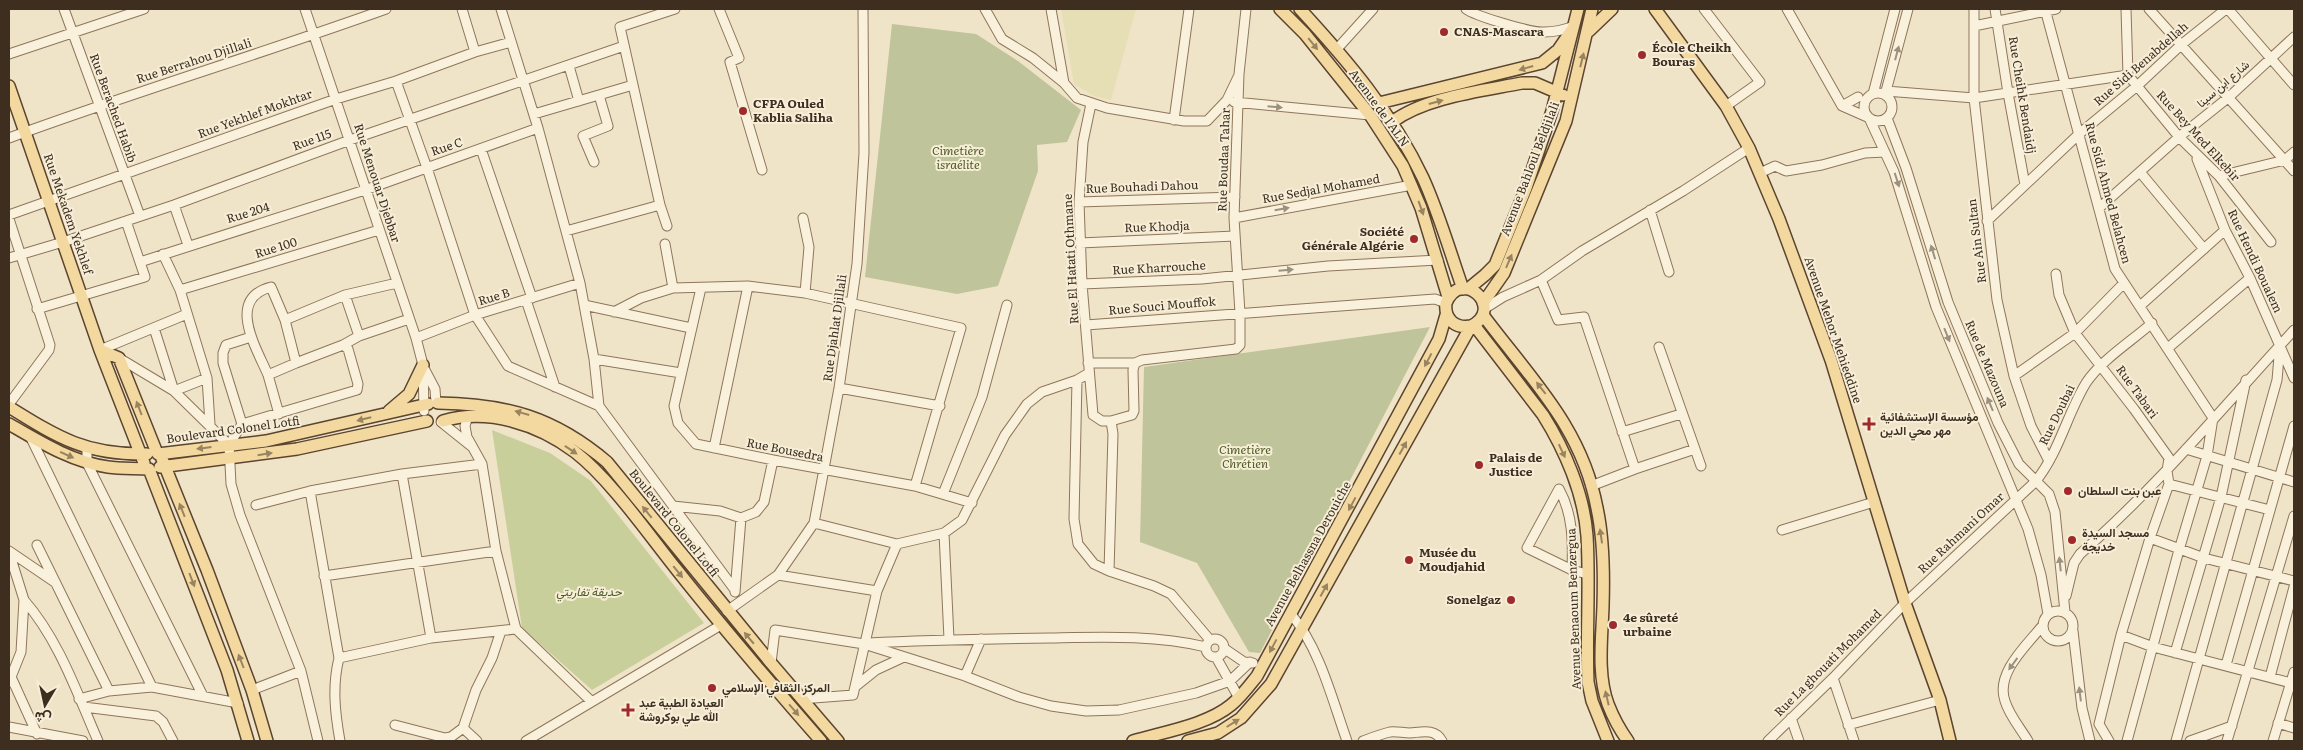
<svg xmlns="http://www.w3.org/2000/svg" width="2303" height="750" viewBox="0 0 2303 750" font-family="Literata,Vazirmatn,serif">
<rect width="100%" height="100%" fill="#f0e4c8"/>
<path fill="#e6deb5" d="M1061,9H1136L1111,100L1094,96L1074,84Z"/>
<path fill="#c9cf9b" d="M492,430L550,453L591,481L704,623L592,690L522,628Z"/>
<path fill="#bfc49a" d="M892,24L976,34L1018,61L1081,110L1067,142L1037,145L1038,171L998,286L957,294L865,277Z
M1430,327L1260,653L1249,652L1197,563L1140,542L1144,367Z"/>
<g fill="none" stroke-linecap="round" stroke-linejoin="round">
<g stroke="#8d765c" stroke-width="11">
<path id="minor" d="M64,9L140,216
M305,9L416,338L423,365L424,411
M462,9L475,52
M501,9L538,128L580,283L594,359L599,406L735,590
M719,9L739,58L730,62L762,170
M985,9L1002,39L1033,58L1064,83L1077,98L1107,108L1184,121H1207L1227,100L1238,77
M1051,9L1064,83
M1466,9C1475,16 1532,33 1544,32C1555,32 1564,30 1574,26
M1704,9L1760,82L1726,106
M1787,9L1842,106L1867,117
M1974,9V98L1997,300L2014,376L2031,426L2049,461
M1995,9L2008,93L2025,185
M2045,9L2115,269L2213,418L2207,456L2179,550L2127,741
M2126,9L2128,75L2179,137L2219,176L2271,242
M2149,9L2294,171
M2228,9L2294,85
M1974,26L2056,9
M1336,50L1373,9
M9,54L144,9
M569,66L579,101
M396,81L427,168L475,315L508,366L599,406
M1886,91L1974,98L2128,75
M1864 107a14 14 0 1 1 28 0a14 14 0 1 1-28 0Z
M1873,94L1895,9
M1887,96L1886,91L1908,9
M1234,102L1370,115
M1091,104L1083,142L1079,202L1082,284L1093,415L1102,421H1111L1113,434L1109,571
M1842,106L1858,97
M534,114L633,85
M1887,118L1906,168L1948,302L1998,423L2019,464L2049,494L2055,512L2065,612
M1174,120L1189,9
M1870,120L1894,172L1936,307L2028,529L2041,575L2048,614
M9,138C134,92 261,54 386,9
M481,149L532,298
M2197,159L2225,230L2250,278L2294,378
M594,162L583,136L608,126L599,95
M2140,172L2204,249
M1760,173L1775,166L1786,171L1822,165L1865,153L1885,152
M2219,176L2285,160L2294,152
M1079,202L1235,197
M174,205L188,245
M2099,208L2179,137L2229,97L2294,37
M1650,210L1669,272
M9,215L336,99L396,81L475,52L511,42
M803,218L809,247L805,293
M1234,218L1412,185
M9,219L50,345L49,350L9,404
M1987,221L2079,134L2137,86L2182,44L2226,9
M667,226L660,205L620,27L675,9
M566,231L660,205
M1080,243L1235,236
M665,244L673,288
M163,254L180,290L207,378L210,424
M9,258L63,242L174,205L350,140L624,46
M140,262L365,190L538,128
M2056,274L2059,295L2075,333L2134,409L2169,458L2167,471L2169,484L2150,538L2121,635L2099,724L2109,741
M1541,280L1558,320L1584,317L1635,469L1591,486
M1082,284L1202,279L1328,266L1438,260
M701,288L674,406L678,423L696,444L773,460L915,486L972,503
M180,290L379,230
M345,295L359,336
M526,300L555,387
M584,305L691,328
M2140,306L2225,230
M37,309L145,277L126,221
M1484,309L1503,297L1541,280L1582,251L1683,191L1749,148
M614,312L641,298L673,288L748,286L805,293L961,328L915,486
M285,320L345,295L397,283
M1086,325L1435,299L1446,303
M154,328L174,391L207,378
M416,338L475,315L580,283
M343,345L359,336L409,319
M1659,347L1701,466
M2168,348L2250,278
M100,350L187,314
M119,358L174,391L229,445
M594,359L681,373
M1088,363H1135
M425,370L435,389L436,403
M268,375C256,347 226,299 271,287L285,320L296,363L343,345L348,349L358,384L357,390L242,424L229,445L231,484L240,515L301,671L318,741
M2014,376L2075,333L2124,283
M1077,380L1074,519L1078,544L1094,564L1109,571L1154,586L1171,594L1210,640
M839,388L940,406
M279,414L268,375L296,363
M468,416L465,426L467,437L482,464L496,551L516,629L591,701
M1111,421L1132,415L1134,411L1133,370L1135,363L1142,360L1236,349L1240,345V313L1234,218L1239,74L1246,9
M441,422L471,446
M242,424L223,363V353L226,345L251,337
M1622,432L1681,414
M30,436L152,687
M714,448L748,286
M87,449V463L203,696
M2186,449L2294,482
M1635,469L1695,449
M402,474L431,638
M2169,484L2270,510
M310,491L339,658C332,686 335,713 340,741
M943,494L982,397L1007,305
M256,505L310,491L402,474L482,464
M673,506L720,511L741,518
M814,523L897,544L944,533L962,520L1005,435L1027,404L1042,392L1077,380L1089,373
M1782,530L1874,502
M944,533L949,639
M2150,538L2204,558L2294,581
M37,545L109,691
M9,551L56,583
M9,552L24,600L21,652L9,682
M1572,570C1573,542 1573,514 1559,489L1527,548L1572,570L1587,574
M778,575L877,591
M324,576L496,551
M735,592L741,518L756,512L764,502L773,460
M2066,596L2074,563L2080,554C2158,486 2224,406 2294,330
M24,600C59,640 77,693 98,741
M2043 626a15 15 0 1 1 30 0a15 15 0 1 1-30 0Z
M727,611L778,575L814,523L839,388L857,264L864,153L863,9
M1291,614C1320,649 1332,699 1347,741
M2073,631L2082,708L2090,741
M2121,635L2153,647L2291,683
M1206 648a9 9 0 1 1 18 0a9 9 0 1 1-18 0Z
M869,643C930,640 990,639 1051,638C1104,637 1155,635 1206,647
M1225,649L1244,662L1253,663
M2175,653L2221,497L2246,380
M1216,657L1239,698
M339,658L431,638L516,629
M771,663L775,630L864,644L965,676L1019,697L1051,706L1086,711L1119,710L1196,693L1230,681L1250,662
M2226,665L2294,426
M965,676L981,639
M2270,677L2294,587
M1833,678L1854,741
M12,679L37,734
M856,686L876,670L904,657
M252,690L301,671
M79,699L109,691L152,687L238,703
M801,699L853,695L877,591L897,544
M84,707L156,716L163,722L173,741
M1791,718L1799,741
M2278,723L2294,728
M395,725L445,738L451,737L463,728L476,690L492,658L501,631
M1848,725L1940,700
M9,727L83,741
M463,728L477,741
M526,741L721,625
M1363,741C1371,738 1381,734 1390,732C1396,731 1403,733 1410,733C1422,732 1435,728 1442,741
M1768,741L1833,678L1905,603L2035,482C2059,453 2067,414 2086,383C2100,361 2133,340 2152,323
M2028,741C2021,729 2009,715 2005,701C1995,673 2027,645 2043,625
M2176,741L2277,380L2280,345
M2190,741L2232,726
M2227,741L2294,516
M2273,741L2294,672"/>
</g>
<g stroke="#5b4430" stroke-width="14">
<path id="major" d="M1280,9L1305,34L1370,115L1403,166L1421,208L1448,297
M1300,9C1347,60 1393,114 1423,178C1439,213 1450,252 1463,289
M1655,9L1726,106L1749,148L1779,219L1831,360L1905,603L1940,700L1950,741
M1589,31L1612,9
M9,86L100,350
M1379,103L1542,63L1558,50L1571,31
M1392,122C1426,97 1482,91 1522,83H1535L1563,95
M1468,289L1485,275L1495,265L1526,188L1552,111L1578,9
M1483,303L1504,273L1566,121L1592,9
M1483,315C1530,378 1582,427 1597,508C1604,540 1604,574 1603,606C1602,638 1597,674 1608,704C1613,717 1620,730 1628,741
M1474,325L1543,415C1565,450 1584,494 1587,536C1590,585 1586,634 1588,682L1592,701L1608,741
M438,403C506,404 554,417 607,462L771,663L838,741
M9,407C59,438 86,455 147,454
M389,411L409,394L423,365
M443,421C488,408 538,424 575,452C611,480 648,534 677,570C723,628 772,685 821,741
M9,424C40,442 72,462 108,467C121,469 135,468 148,469
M158,454L266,441L428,404
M162,459L207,570L252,690L267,741
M144,463L100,350L119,358L157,453
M160,467L297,449L427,421
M149,469L227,670L248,741
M1133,741C1163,732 1207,725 1231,705C1241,697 1249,686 1257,676L1439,339L1446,315
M1188,741L1218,733L1241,718L1271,684L1471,326C1506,309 1462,266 1446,303C1444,319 1455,329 1471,326"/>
</g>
<use href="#minor" stroke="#faf1dc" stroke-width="9"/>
<use href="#major" stroke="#f3d9a0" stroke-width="11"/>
</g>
<defs><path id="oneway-solid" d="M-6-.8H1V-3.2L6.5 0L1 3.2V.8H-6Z" transform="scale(1.25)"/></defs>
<g fill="#988460">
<use href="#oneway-solid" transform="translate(1313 44) rotate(51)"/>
<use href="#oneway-solid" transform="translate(1582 60) rotate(-76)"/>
<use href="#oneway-solid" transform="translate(1526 68) rotate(164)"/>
<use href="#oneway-solid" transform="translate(1436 102) rotate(-15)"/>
<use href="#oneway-solid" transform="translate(1421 208) rotate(70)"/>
<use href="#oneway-solid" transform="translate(1509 261) rotate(-67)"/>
<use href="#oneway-solid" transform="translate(1428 360) rotate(118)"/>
<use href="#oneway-solid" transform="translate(1541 388) rotate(-128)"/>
<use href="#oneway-solid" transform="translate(139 408) rotate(-111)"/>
<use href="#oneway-solid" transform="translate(522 413) rotate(-164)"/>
<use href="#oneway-solid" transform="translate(364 419) rotate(166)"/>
<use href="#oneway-solid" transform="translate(204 448) rotate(173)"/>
<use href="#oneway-solid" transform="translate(1403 448) rotate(-61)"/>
<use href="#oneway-solid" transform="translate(571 450) rotate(34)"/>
<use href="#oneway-solid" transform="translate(1562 451) rotate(65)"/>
<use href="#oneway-solid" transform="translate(265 454) rotate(-9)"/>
<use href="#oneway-solid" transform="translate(67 455) rotate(24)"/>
<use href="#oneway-solid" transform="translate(1352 504) rotate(118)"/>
<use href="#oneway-solid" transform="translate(182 510) rotate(-112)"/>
<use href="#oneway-solid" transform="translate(647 512) rotate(-129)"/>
<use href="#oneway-solid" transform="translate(1601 536) rotate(-98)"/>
<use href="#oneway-solid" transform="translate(678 572) rotate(51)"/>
<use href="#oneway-solid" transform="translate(192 580) rotate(69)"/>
<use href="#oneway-solid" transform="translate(1324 590) rotate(-61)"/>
<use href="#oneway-solid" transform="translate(749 638) rotate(-130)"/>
<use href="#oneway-solid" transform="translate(1273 646) rotate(118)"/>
<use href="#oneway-solid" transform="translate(241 661) rotate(-111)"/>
<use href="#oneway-solid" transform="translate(1607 698) rotate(-103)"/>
<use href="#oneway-solid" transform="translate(794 710) rotate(49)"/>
<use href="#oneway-solid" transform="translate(1233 723) rotate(-32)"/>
</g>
<g fill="#9c907e">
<use href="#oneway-solid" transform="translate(1897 53) rotate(-75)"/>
<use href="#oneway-solid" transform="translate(1275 107) rotate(5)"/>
<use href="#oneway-solid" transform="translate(1897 180) rotate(72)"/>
<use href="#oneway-solid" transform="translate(1282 209) rotate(-10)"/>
<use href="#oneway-solid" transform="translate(1933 252) rotate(-107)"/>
<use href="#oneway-solid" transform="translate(1286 270) rotate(-5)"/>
<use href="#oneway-solid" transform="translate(1947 335) rotate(68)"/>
<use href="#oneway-solid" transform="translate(1990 404) rotate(-113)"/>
<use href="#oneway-solid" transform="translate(2060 564) rotate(-96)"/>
<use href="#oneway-solid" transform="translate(2013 664) rotate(126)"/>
<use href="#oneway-solid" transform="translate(2080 694) rotate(-97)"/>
</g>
<g fill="#9e2a2b" stroke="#f7eed8" stroke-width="2">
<circle cx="1444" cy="32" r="5"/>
<circle cx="1642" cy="55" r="5"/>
<circle cx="743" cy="111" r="5"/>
<circle cx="1414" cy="239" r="5"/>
<path d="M1866.5 416.5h5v5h5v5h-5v5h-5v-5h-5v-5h5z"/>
<circle cx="1479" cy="465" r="5"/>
<circle cx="2068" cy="491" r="5"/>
<circle cx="2072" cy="540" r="5"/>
<circle cx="1409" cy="560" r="5"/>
<circle cx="1511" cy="600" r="5"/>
<circle cx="1613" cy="625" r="5"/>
<circle cx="712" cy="688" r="5"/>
<path d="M625.5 702.5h5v5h5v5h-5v5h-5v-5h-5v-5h5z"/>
</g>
<g text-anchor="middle" stroke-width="4" stroke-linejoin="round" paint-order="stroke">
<g font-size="12" font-weight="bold" fill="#3d2e20" stroke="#f7eed8" text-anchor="start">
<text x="1454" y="36">CNAS-Mascara</text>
<text x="1652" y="52">École Cheikh<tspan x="1652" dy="14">Bouras</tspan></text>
<text x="753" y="108">CFPA Ouled<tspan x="753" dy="14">Kablia Saliha</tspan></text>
<text x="1404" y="236" text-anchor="end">Société<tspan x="1404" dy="14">Générale Algérie</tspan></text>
<text x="1880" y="421">مؤسسة الإستشفائية<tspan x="1880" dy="14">مهر محي الدين</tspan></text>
<text x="1489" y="462">Palais de<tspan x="1489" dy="14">Justice</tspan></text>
<text x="2078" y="495">عبن بنت السلطان</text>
<text x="2082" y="537">مسجد السيدة<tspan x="2082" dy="14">خديجة</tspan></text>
<text x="1419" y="557">Musée du<tspan x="1419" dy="14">Moudjahid</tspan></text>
<text x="1501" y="604" text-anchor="end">Sonelgaz</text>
<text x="1623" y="622">4e sûreté<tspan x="1623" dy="14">urbaine</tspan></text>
<text x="722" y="692">المركز الثقافي الإسلامي</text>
<text x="639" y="707">العيادة الطبية عبد<tspan x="639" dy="14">الله علي بوكروشة</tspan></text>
</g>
<g font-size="12" fill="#3d2e20" stroke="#f7eed8">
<text transform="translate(194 61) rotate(-18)" y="4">Rue Berrahou Djillali</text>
<text transform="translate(2141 64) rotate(-41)" y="4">Rue Sidi Benabdellah</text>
<text transform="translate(2223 84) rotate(-41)" y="4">شارع ابن سينا</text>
<text transform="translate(2022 95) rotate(81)" y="4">Rue Cheihk Bendaidj</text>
<text transform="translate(113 108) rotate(70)" y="4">Rue Berached Habib</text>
<text transform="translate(1379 108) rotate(54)" y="4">Avenue de l'ALN</text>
<text transform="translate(255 114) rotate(-20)" y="4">Rue Yekhlef Mokhtar</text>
<text transform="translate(2198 136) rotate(48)" y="4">Rue Bey Med Elkebir</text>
<text transform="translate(312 140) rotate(-20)" y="4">Rue 115</text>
<text transform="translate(447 147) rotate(-19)" y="4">Rue C</text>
<text transform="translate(1224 160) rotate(-88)" y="4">Rue Boudaa Tahar</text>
<text transform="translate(1530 169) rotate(-69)" y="4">Avenue Bahloul Beldjilali</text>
<text transform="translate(377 183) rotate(72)" y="4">Rue Menouar Djebbar</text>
<text transform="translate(1142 187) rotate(-2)" y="4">Rue Bouhadi Dahou</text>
<text transform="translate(1321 189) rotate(-10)" y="4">Rue Sedjal Mohamed</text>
<text transform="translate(2108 193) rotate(75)" y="4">Rue Sidi Ahmed Belahcen</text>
<text transform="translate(248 213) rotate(-17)" y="4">Rue 204</text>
<text transform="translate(68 214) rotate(71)" y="4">Rue Mekadem Yekhlef</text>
<text transform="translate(1157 227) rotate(-2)" y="4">Rue Khodja</text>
<text transform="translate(1977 241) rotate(-97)" y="4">Rue Ain Sultan</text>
<text transform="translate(276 248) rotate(-17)" y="4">Rue 100</text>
<text transform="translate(1071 259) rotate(-93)" y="4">Rue El Hatati Othmane</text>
<text transform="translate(2255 261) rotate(65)" y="4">Rue Hendi Boualem</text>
<text transform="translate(1159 268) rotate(-3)" y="4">Rue Kharrouche</text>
<text transform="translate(494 297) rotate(-17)" y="4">Rue B</text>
<text transform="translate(1162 306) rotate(-5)" y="4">Rue Souci Mouffok</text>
<text transform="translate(835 328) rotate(-82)" y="4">Rue Djahlat Djillali</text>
<text transform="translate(1833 330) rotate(71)" y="4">Avenue Mehor Mehieddine</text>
<text transform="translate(1987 364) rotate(67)" y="4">Rue de Mazouna</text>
<text transform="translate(2137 392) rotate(54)" y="4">Rue Tabari</text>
<text transform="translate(2057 415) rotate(-64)" y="4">Rue Doubai</text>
<text transform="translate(233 430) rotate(-8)" y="4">Boulevard Colonel Lotfi</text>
<text transform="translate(785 450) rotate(11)" y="4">Rue Bousedra</text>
<text transform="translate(674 523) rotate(51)" y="4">Boulevard Colonel Lotfi</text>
<text transform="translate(1961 533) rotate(-43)" y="4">Rue Rahmani Omar</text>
<text transform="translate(1308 554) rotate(-61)" y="4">Avenue Belhassna Derouiche</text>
<text transform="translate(1574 609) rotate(-92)" y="4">Avenue Benaoum Benzergua</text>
<text transform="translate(1828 663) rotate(-45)" y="4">Rue La ghouati Mohamed</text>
</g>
<g font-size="12" font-style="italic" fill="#4d5a26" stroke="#f7eed8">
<text x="958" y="155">Cimetière<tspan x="958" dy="14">israélite</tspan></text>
<text x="1245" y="454">Cimetière<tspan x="1245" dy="14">Chrétien</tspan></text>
<text x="589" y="596">حديقة تفاريتي</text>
</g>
</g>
<rect width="2303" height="750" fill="none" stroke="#3d2e20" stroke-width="20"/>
<g transform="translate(45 705) rotate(189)" stroke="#f7eed8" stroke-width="4" paint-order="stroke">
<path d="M0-4L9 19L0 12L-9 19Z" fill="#3d2e20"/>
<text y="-8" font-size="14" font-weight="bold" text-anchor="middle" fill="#3d2e20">ش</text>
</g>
</svg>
